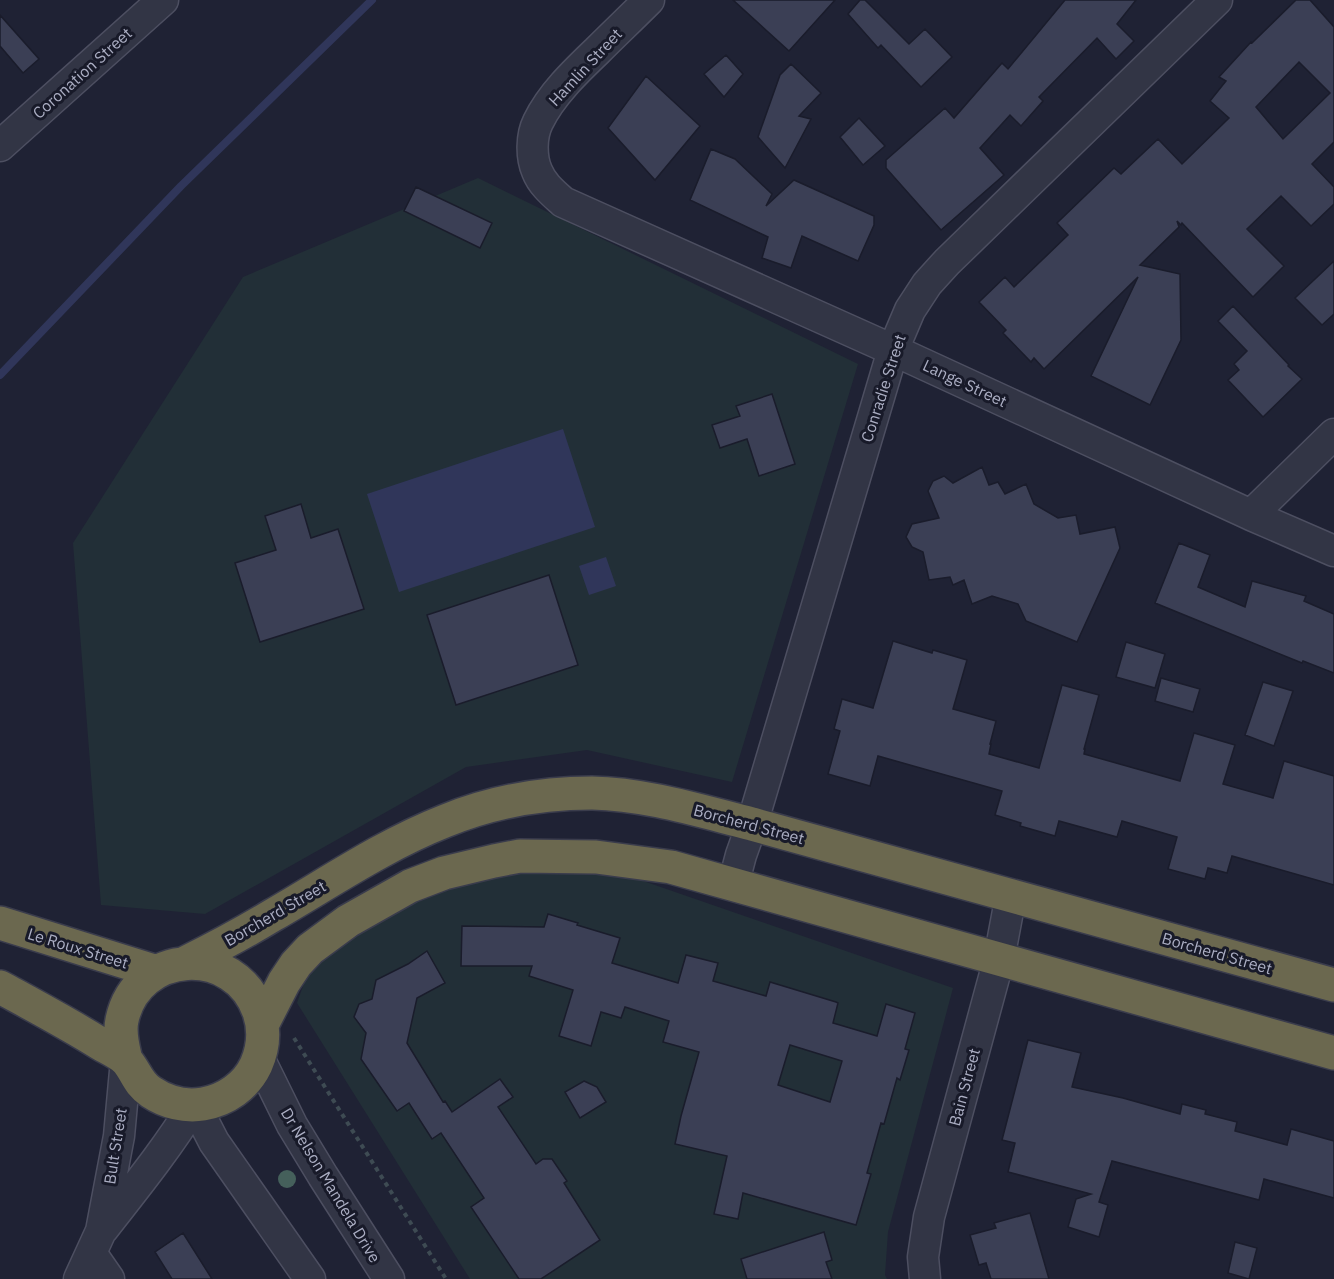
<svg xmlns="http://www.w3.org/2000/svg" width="1334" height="1279" viewBox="0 0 1334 1279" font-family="'IBM Plex Sans',sans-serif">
<rect width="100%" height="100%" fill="#1f2234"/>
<path fill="#222f37" d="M478,178L858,364L732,782L587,750L466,767L205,914L101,905L73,543L243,277Z
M527,869L626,875L953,988L888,1232L885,1275L887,1279H470L297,1003L309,969L340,942L413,903L468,881Z"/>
<path fill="#30365a" d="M563,429L595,527L399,592L367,494Z
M606,557L616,586L589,595L579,566Z"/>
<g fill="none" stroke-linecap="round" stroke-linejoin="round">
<path stroke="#30365a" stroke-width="8" d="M0,375L181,186L372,0"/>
</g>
<path fill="#3b3f55" stroke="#1a1c2b" stroke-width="1.5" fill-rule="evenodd" d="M733,0H835L789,51Z
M860,0H865L909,44L925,29L952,57L921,87L881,45L878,48L848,14Z
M1065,0H1136L1117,24L1134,41L1116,59L1097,38L1039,97L1043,101L1021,126L1010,115L980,148L1004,175L941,230L886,168V160L945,108L954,118L1002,63L1008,69Z
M1296,0H1310L1334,27V142L1312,164L1334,187V204L1311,226L1281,196L1247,229L1284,266L1253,297L1182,223L1181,225L1177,221L1179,227L1140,265L1180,274L1181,340L1150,405L1091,376L1138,277L1044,369L1034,358L1031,362L1003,333L1006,330L979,302L1005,277L1014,287L1068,235L1057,223L1114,168L1121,174L1158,139L1182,164L1229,118L1210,101L1226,81L1219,77L1251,42L1252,43ZM1299,62L1330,93L1283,139L1256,107Z
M0,15L39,59L23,73L0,46Z
M726,55L743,74L724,97L704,74Z
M791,64L821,93L799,116L811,119L785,168L758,137L780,75Z
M646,76L700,126L655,180L608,128Z
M859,118L885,146L863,165L840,137Z
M711,149L735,159L772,194L766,206L794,180L874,216V225L858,261L802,236L791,268L762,258L768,237L690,200Z
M416,187L492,223L480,248L404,211Z
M1334,261V314L1322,325L1295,298Z
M1233,306L1289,365L1288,366L1302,379L1263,417L1228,380L1239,370L1234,364L1247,351L1218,321Z
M772,394L795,464L759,476L747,439L720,448L712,425L740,416L736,406Z
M982,467L989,485L998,482L1005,494L1026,484L1034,504L1058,518L1076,515L1080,534L1115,527L1120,548L1077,642L1026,621L1018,604L992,596L972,604L964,580L953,585L950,577L929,580L923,552L912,547L906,537L912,524L939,518L928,491L933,481L944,476L953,483Z
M301,504L311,538L338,529L364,609L260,642L235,563L276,550L265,516Z
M1179,543L1210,555L1198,587L1245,607L1252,581L1306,596L1304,601L1334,614V673L1303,661L1302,663L1155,603Z
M549,575L578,665L456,705L427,615Z
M893,641L932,653L933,650L967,660L953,709L996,721L990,744H991L989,754L1039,768L1062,685L1099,695L1084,749H1085L1084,754L1180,781L1194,733L1235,745L1223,784L1273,798L1284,761L1334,776V885L1232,856L1227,873L1208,868L1205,879L1168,869L1177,837L1122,821L1117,837L1059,821L1055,836L1020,826L1021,823L995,815L1002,791L878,756L870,786L828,774L840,731L834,729L842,699L873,708Z
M1126,642L1165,654L1155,688L1116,677Z
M1161,678L1200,689L1193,712L1155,701Z
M1263,682L1293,691L1274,746L1245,735Z
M548,914L578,923L577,925L620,938L612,963L678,983L686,955L718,963L713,981L766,996L770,982L836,1002L838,1003L833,1023L877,1036L886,1004L915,1013L905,1049L909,1050L900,1080L897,1078L884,1124L881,1123L867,1173L871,1174L856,1225L743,1193L738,1219L714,1214L727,1156L675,1144L681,1116L699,1052L663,1042L669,1021L625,1007L621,1018L601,1012L591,1046L559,1036L573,990L529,976L532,966H461L462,926L544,927ZM790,1045L842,1061L830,1102L778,1085Z
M427,951L445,983L417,998L407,1043L443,1102L445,1101L452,1112L500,1079L513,1097L498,1107L536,1164L543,1159H552L567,1181L564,1183L600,1240L541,1279H519L471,1207L484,1198L441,1133L432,1139L409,1103L397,1111L361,1059L366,1033L354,1017L359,1004L372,999L376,980L408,964Z
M1028,1040L1081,1053L1072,1087L1123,1098L1180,1114L1182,1104L1206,1110L1205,1114L1237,1122L1235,1131L1287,1145L1291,1129L1334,1141V1198L1264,1179L1259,1200L1112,1161L1099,1202L1108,1205L1099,1237L1068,1227L1076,1199L1091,1194L1008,1172L1015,1143L1002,1140Z
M584,1081L597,1087L606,1102L580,1118L565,1092Z
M1030,1213L1049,1279H991L986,1263L979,1265L970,1235L996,1228L994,1223Z
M824,1232L832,1260L826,1262L832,1279H747L741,1259Z
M183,1233L212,1279H172L155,1252Z
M1235,1242L1257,1248L1249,1279L1228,1273Z"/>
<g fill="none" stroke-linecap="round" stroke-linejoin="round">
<g stroke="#4d4f61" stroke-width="33">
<path id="minor" d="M649,0C632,17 614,34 597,51C575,72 551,95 538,122C531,136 531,157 537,171C542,184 553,193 563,202L893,350L1251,515L1334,551
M0,146L163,0
M1251,515L1334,434
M733,885L741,855L752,824L893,350L910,310L927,284L947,262L1217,0
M259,1058L292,1125L323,1176L389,1279
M195,1105L214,1142L310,1279
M103,1229C135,1188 166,1150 194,1105
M91,1253L109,1279
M79,1279L101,1231L119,1136L126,1060
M925,1279L923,1257L929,1217L999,959L1011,895"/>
</g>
<g stroke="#3a3c4c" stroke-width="36">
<path id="highway" d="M0,923L157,972
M185,963C215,948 245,932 273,915C330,882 384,845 445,821C491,802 543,793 592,793C646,794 700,811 752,824L1334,985
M0,987C33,1005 67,1023 99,1043C107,1048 119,1053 126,1060C136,1071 137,1083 151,1092C166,1102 185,1107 203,1104C226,1100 246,1086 256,1065C263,1049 265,1030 259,1012C235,943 137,949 122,1020C119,1033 123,1047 126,1060
M262,1025L284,982L296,964L310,949L348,921L410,886L444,873L494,861L520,856L596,857L671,867L1334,1053"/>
</g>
<path stroke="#3e4b53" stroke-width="4" stroke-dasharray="4.5 4.5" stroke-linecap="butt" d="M294,1038L446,1279"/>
<use href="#minor" stroke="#323545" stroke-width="30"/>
<use href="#highway" stroke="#6b684f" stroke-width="33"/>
</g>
<circle fill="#45605b" cx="287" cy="1179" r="9"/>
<g text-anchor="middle" stroke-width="6" stroke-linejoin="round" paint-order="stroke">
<g font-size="16" fill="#abaec3" stroke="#181a29">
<text transform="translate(585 67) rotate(-47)" y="6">Hamlin Street</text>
<text transform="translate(82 73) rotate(-42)" y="6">Coronation Street</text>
<text transform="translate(965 383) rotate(25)" y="6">Lange Street</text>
<text transform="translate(883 388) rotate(-72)" y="6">Conradie Street</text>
<text transform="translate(749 824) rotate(15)" y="6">Borcherd Street</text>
<text transform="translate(275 913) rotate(-30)" y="6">Borcherd Street</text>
<text transform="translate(78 948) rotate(17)" y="6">Le Roux Street</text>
<text transform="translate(1217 953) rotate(16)" y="6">Borcherd Street</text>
<text transform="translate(964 1087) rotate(-75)" y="6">Bain Street</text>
<text transform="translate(115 1146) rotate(-81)" y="6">Bult Street</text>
<text transform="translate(331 1185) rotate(59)" y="6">Dr Nelson Mandela Drive</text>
</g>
</g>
</svg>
